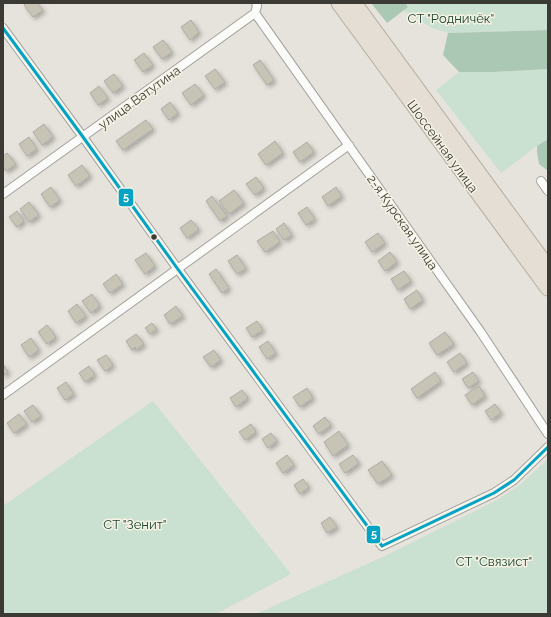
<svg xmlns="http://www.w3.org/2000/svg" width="551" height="617" viewBox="0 0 551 617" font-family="Raleway,sans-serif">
<defs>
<filter id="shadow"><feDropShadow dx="2.5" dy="2.5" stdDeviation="2" flood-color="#0004"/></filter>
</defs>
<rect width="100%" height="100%" fill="#e5e3db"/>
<path fill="#cae0d1" d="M399,3H548V30L448,33L432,28L404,11Z
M548,69V139L537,146L501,173L436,90L459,72H493Z
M153,401L291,574L216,614H3V506Z
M548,459V614H256L387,555L497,500L520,485Z"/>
<path fill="#abc8b5" d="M371,3H405L408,7L387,23Z
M548,30V69L493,72H459L443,55L448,33Z
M548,139V171L539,164L537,152V146Z"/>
<path fill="#c7c4b6" stroke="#adaca6" filter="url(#shadow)" d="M27,3H37L43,10L33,17L24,5Z
M191,20L199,32L190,40L181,27Z
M163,40L172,52L162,59L153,47Z
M144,53L153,65L143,72L134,60Z
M260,60L274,80L267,85L253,65Z
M215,69L225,82L215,89L205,76Z
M114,74L123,86L113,93L104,81Z
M195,84L204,95L191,105L182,93Z
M99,86L108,98L98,105L90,93Z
M170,102L178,113L169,120L161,109Z
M146,120L153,129L123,150L116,141Z
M44,124L53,137L42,145L33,132Z
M29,137L37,149L27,156L19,144Z
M275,141L283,153L266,165L258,154Z
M307,142L314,152L300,162L293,152Z
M7,153L16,164L6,171L3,167V156Z
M82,165L90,176L76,186L68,175Z
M256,177L264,188L255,195L246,184Z
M51,187L60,200L50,207L41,194Z
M336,187L342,196L328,206L322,197Z
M234,190L244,203L229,214L219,201Z
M212,196L227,216L220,221L206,201Z
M29,202L39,215L29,222L20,209Z
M307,207L315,219L306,225L298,213Z
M17,211L24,221L17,227L9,217Z
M191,220L199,229L187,238L180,228Z
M284,223L292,235L284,240L276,229Z
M273,231L280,242L265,252L257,241Z
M378,233L385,243L372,252L365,242Z
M390,252L397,262L385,271L378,261Z
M146,253L155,266L145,274L135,260Z
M237,255L246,268L237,274L228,261Z
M216,269L229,288L222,293L209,274Z
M404,271L411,281L398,290L391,279Z
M116,274L123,284L110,293L103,284Z
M417,290L423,300L410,309L404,299Z
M92,294L100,306L91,313L82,301Z
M77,304L86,316L76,323L68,311Z
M176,306L183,316L170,324L164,315Z
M257,321L263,330L252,337L246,328Z
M152,323L157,329L150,334L145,328Z
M47,325L56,337L47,344L38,332Z
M445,332L454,344L437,355L429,343Z
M136,334L144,344L136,350L135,347L132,350L126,341Z
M31,338L39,350L29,357L21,345Z
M268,341L276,353L267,359L259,347Z
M214,350L221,360L211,367L203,357Z
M460,353L467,363L454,372L447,362Z
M106,355L113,365L105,371L97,360Z
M3,364L8,372L3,376Z
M89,366L95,375L85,382L79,373Z
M435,372L441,381L417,398L411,389Z
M473,372L479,381L468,388L462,379Z
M66,382L74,394L65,400L57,388Z
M479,386L485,396L472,405L465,395Z
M307,388L313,398L300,407L293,397Z
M242,390L248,398L236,407L230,398Z
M495,404L501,413L491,420L485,411Z
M33,405L41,416L32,422L24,411Z
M19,414L27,424L14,433L7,423Z
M325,417L331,425L319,434L313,426Z
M251,424L256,432L245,440L239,432Z
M339,431L348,445L333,456L324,442Z
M271,433L277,441L268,448L262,439Z
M287,455L294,465L283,473L276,463Z
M353,455L359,463L345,473L339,464Z
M382,461L392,475L378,484L368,470Z
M303,479L309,487L300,494L294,485Z
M330,517L337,527L327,533L321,523Z"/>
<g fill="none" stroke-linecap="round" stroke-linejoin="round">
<g stroke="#a2a19b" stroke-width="10">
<path id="street" d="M255,13L480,331L548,434
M255,13L257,6L256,3
M3,28L83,137L177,268L382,546L494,493L514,480L548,447
M541,181L548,191
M3,194L255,13
M3,395L349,145"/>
</g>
<g stroke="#b6aea1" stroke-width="17">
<path id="highway" d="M339,3L548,288
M354,3L548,268"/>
</g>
<use href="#street" stroke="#fbfbfa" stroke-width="8"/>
<use href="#highway" stroke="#e5ded4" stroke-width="15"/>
<g stroke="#f6f3e5" stroke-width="6">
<path id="bus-1" d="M3,28L83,137L177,268L382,546L494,493L514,480L548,447"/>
</g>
<use href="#bus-1" stroke="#03a3c6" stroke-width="3"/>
</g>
<circle fill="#3b3a34" stroke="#f6f3e5" stroke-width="1.5" cx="154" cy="237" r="3.5"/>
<g text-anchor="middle" stroke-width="3" stroke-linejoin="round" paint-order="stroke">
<g font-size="13" fill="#194532" stroke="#f6f3e5">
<text x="451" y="23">СТ "Родничёк"</text>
<text x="135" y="529">СТ "Зенит"</text>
<text x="494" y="566">СТ "Связист"</text>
</g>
<g font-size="13" fill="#3b3a34" stroke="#f6f3e5">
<text transform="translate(139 97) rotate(-36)" y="5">улица Ватутина</text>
<text transform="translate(443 146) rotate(54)" y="5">Шоссейная улица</text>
<text transform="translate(403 222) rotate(55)" y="5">2-я Курская улица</text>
</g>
</g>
<g stroke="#f6f3e5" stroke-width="1.5">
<rect x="118" y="188" width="16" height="19" rx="4" fill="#03a3c6"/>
<rect x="366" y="525" width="15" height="19" rx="4" fill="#03a3c6"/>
</g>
<g font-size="11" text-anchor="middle" font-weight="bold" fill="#fff">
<text x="126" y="201">5</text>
<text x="374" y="538">5</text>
</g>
<rect width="551" height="617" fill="none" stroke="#3b3a34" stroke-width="8"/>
</svg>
